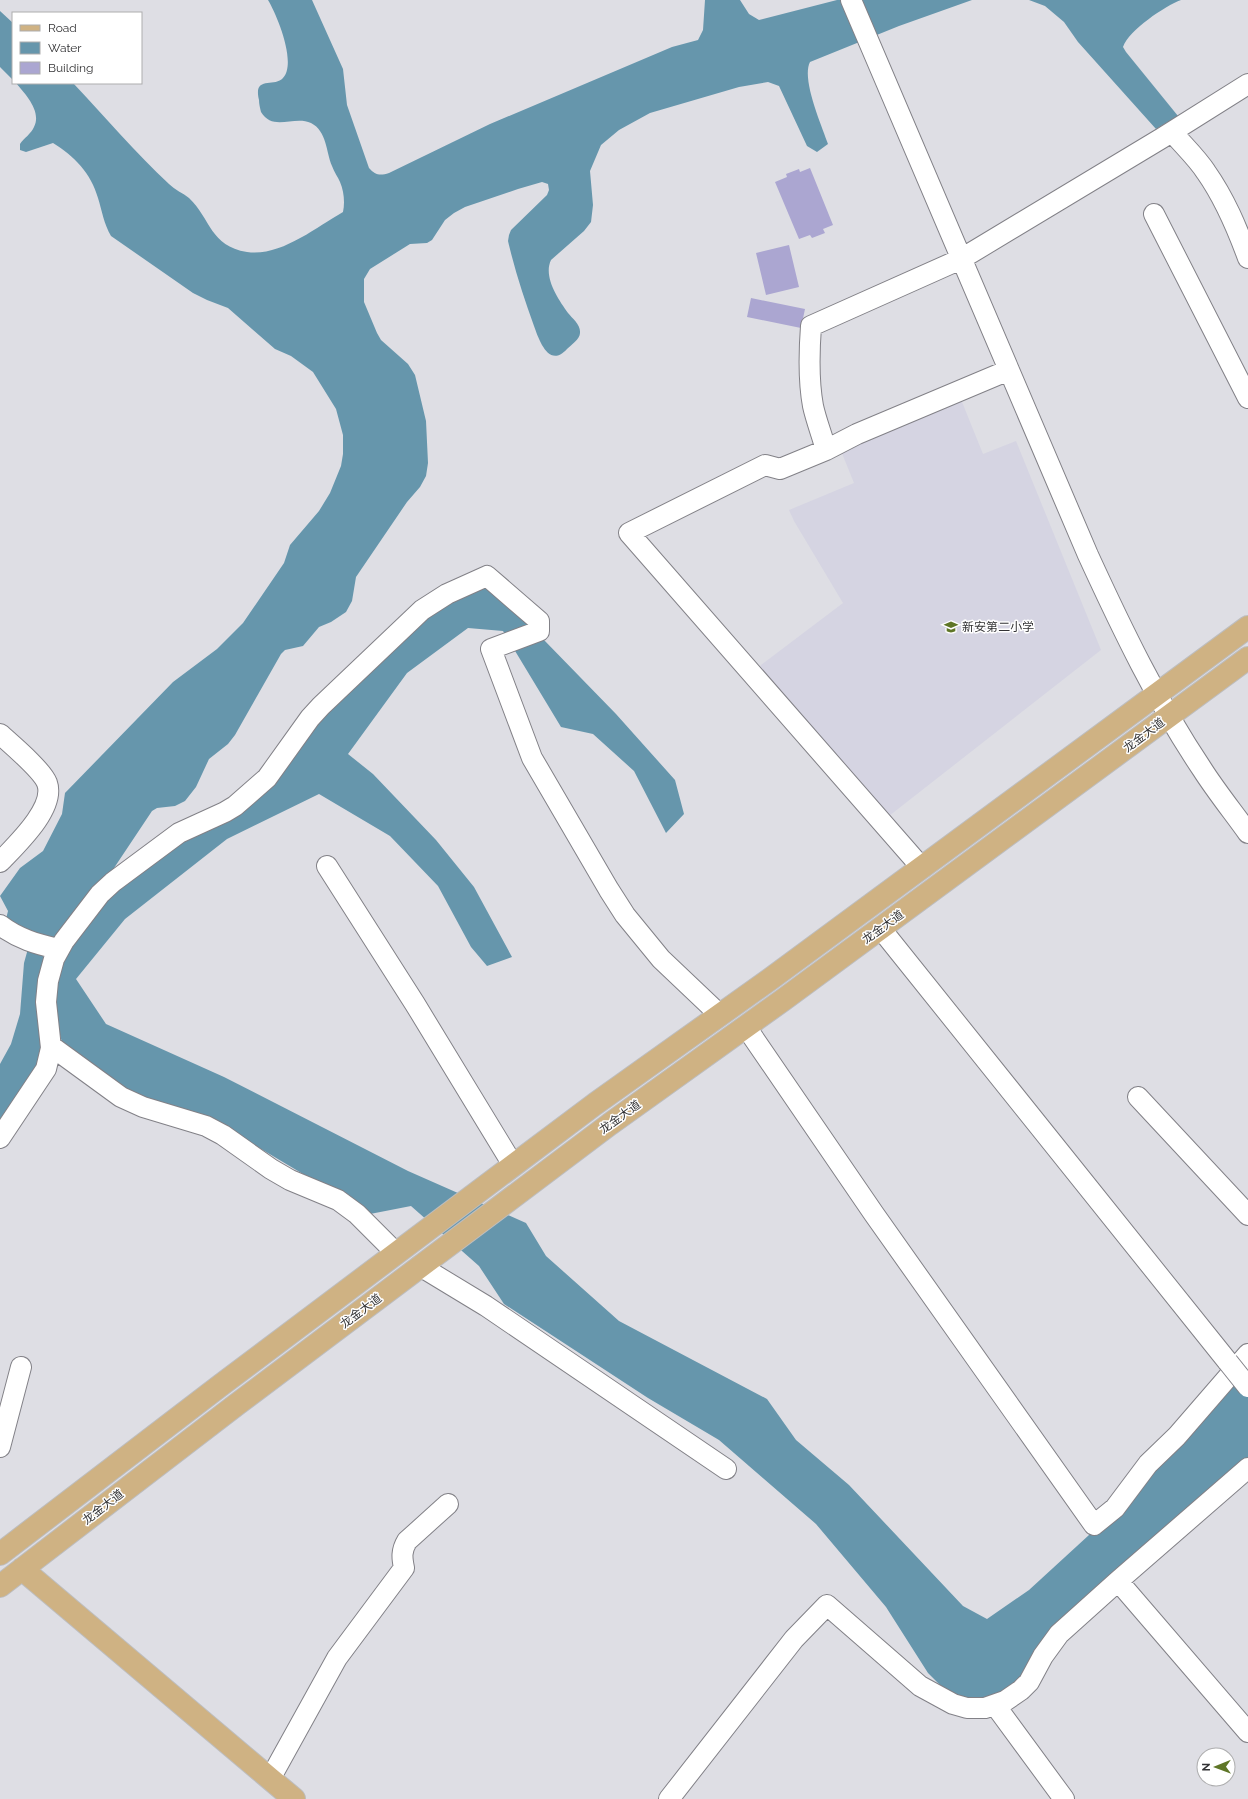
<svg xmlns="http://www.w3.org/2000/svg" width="1248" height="1799" viewBox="0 0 1248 1799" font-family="Raleway,'Noto Sans SC',sans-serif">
<rect width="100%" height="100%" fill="#dedee4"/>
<path fill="#d5d4e2" d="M960,397L983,454L1016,441L1101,650L889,816L758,671L761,665L843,603L794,521L789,510L854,483L839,446Z"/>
<path fill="#6696ac" d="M268,0H312L343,69L347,105L369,168C375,175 380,176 389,173L490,124L672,47L698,40L703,30L705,0H740L749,14L759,20L837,0H972L899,26L810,62C801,79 822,126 828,144L817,152L807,146L779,86L768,82L739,87L650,113L619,130L601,145L590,171L593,205L591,222L584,231L551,260C543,277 558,299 568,313C572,318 581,325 580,333C580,339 571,345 567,349C549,369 539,340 534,326C524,298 515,271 508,241L509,235L511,230L547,195L549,190L548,184L542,182L518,189L465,207L454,213L445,220L432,240L427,243L410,244L370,269L364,279V302L377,333L381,340L408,364L415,375L426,421L428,463L426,476L420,487L407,502L356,577L352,601L346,612L331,622L319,627L303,646L285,650L281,654L235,735L228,744L209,759L196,787L185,801L175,806L157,808L152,811L110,874L53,941L5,923L8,911L0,896L20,868L43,851L62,814L65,793L173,682L217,649L243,623L284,563L290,545L319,511L330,493L341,466L343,454V435L336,409L313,372L291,356L275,349L228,308L207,300L193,293L111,236C104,224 102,211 98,198C91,173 74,156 53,143L26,152L20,150V144C24,138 31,134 34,127C42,111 25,94 16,83H73C105,117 136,153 169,184C175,190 183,193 189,198C211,219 210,246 247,252C280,257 315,228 343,212C345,203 344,191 340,182C338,177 334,172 332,166C326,152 327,131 311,123C294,115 273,132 261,112C260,108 259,104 259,100C253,75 274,88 283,78C297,63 277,15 268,0Z
M1029,0H1181C1165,6 1129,30 1123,47L1126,52L1178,116L1156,129L1078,42L1064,22L1045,6Z
M0,11L13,23V80L0,67Z
M480,585L505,600L616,714L675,780L684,814L666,833L634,771L593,734L561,727L503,631L468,628L407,673L348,754L373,774L436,840L474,887L512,957L487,966L471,947L438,886L390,836L319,794L227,839L125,919L76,979L106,1024L224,1077L408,1171L526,1223L546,1256L619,1321L767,1399L796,1440L849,1485L963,1606L987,1619L1029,1590L1101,1524L1248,1364V1459L1061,1621L1011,1698L974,1702L953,1698L928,1673L886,1607L816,1524L719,1440L648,1398L504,1304L479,1266L411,1206L370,1214L214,1121L128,1094L63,1046L53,1009L54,978L71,944L114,886L176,840L229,815L318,714L430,610Z
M29,945L43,949L47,1051L0,1130V1064L11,1044L20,1014L24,963Z"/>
<path fill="#aba6d1" d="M810,168L833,225L823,229L825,233L812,238L810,235L799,239L775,182L787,177L786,174L799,169L800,172Z
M789,245L799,287L766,295L756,253Z
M751,298L805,309L801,328L747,317Z"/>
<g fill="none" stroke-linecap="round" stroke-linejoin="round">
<g stroke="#828187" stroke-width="22">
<path id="minor" d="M851,0L1088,555C1122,629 1157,702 1202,769C1216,791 1233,812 1248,833
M1172,132C1183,145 1197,158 1206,172C1225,199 1237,228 1248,258
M1154,214L1248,398
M826,450C822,435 816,420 813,406C808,379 809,353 811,326L961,259L1162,138L1248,84
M0,734C11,744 42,770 47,783C56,808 16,845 0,862
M327,866L415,1004L513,1165
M922,868L629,533L765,465L780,469L826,450L857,434L1009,370
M0,925C18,939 37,944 58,949
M881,929L1228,1362
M746,1027L874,1214L1094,1525L1115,1508L1148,1464L1177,1436L1248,1354
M51,1046L121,1097L143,1107L206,1126L223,1135L271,1169L290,1180L338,1200L357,1214L396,1253
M1138,1097L1248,1215
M0,1138L46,1069L51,1048L46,1002L48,981L54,959L64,941L100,894L113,882L179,833L225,812L235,806L267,778L310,718L321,706L422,610L447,594L487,576L539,621V631L491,649L532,758L609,890L625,915L661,959L720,1015
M420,1266L486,1306L726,1469
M0,1447L21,1367
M1118,1581L1248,1732
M995,1705L1064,1799
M270,1779L337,1658L404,1568C402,1558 401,1551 407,1541L448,1504
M669,1799L794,1639L827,1605L920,1686L953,1704L967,1708H985L1005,1701L1021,1690L1029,1682L1043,1656L1059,1634L1118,1581L1248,1468"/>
</g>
<g stroke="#bdbdbe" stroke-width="24">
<path id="major" d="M0,1554L221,1385L595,1104L769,980L1248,627
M22,1569L294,1799
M0,1586L236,1405L610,1124L783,1000L1248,658"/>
</g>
<use href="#minor" stroke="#fff" stroke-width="20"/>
<use href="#major" stroke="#cfb283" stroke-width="22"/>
<g stroke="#828187" stroke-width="22" stroke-linecap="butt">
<path id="minor-bridge" d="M1228,1362L1248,1387"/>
</g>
<use href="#minor-bridge" stroke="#fff" stroke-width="20"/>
</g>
<defs>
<g id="school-bare" transform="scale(1.08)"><path d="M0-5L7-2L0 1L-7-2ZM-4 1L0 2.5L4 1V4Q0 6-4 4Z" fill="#5f7627" stroke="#fff" stroke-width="2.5" paint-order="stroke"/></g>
</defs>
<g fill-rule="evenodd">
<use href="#school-bare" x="951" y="627"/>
</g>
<g text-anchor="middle" stroke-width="3" stroke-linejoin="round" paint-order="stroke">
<g font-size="12" fill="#323234" stroke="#fff" text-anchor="start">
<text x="962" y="631">新安第二小学</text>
</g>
<g font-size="12" fill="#323234" stroke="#fff">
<text transform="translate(1144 735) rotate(-37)" y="4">龙金大道</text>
<text transform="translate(883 927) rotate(-36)" y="4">龙金大道</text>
<text transform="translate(620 1117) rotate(-36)" y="4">龙金大道</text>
<text transform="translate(361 1311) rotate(-37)" y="4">龙金大道</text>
<text transform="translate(103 1507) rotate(-38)" y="4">龙金大道</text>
</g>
</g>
<rect x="12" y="12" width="130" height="72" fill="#ffffff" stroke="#adadae"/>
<rect x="20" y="25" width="20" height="6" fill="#cfb283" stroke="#adadae"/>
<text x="48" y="32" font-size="12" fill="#323234">Road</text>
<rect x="20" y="42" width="20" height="12" fill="#6696ac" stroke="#adadae"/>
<text x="48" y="52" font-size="12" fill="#323234">Water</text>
<rect x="20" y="62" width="20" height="12" fill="#aba6d1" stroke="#adadae"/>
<text x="48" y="72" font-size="12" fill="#323234">Building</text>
<g transform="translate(1216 1767) rotate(269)"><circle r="19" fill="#ffffff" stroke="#adadae"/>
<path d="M0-3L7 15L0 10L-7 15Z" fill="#5f7627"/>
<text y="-6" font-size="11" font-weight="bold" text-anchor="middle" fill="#323234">N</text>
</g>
</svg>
